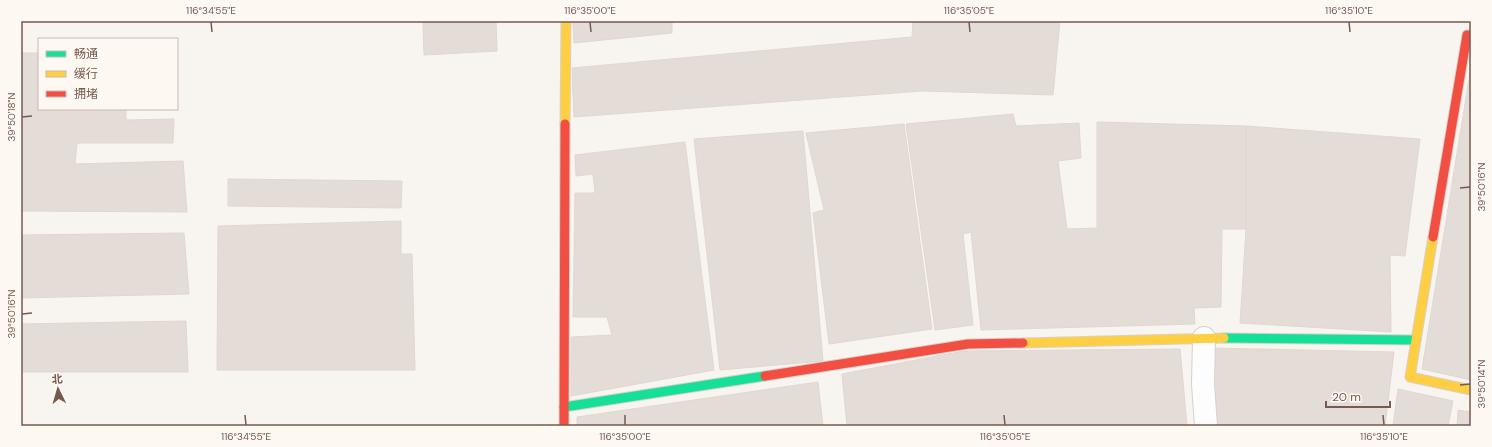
<svg xmlns="http://www.w3.org/2000/svg" width="1492" height="447" viewBox="0 0 1492 447" font-family="'DM Sans','Noto Sans SC',sans-serif">
<rect width="100%" height="100%" fill="#f8f4ef"/>
<path fill="#e4dcd6" stroke="#e1d7d1" d="M423,21H496L497,51L424,55Z
M573,21H672V33L574,43Z
M913,21H1060L1053,95L922,91L574,117L572,68L912,37Z
M21,53H39V109H126V120L174,119L173,143H77L75,164L183,161L187,212L21,211Z
M1471,67V380L1422,369Z
M1013,114L1016,126L1079,123L1081,158L1058,161L1067,229L1097,228V122L1246,126V229H1222L1221,307L1194,308L1195,324L981,330L971,232L963,234L973,325L935,330L906,124Z
M904,124L932,329L829,344L813,213L824,210L806,133Z
M1246,126L1420,139L1405,256L1390,255L1391,332L1240,323L1246,229Z
M803,131L823,361L720,370L694,139Z
M685,142L714,370L571,396V337L612,335L607,317H573L575,193H595L593,174L576,176L575,155Z
M228,179L402,181L401,208L228,206Z
M401,221V254H412L415,370H217L218,226Z
M184,233L189,294L21,298V235Z
M186,321L188,372H21V324Z
M1212,348L1394,352L1385,426H1211Z
M1180,349L1187,426H847L842,374L964,351Z
M818,382L823,426H577V417Z
M1398,389L1453,401L1448,426H1393Z
M1458,410L1471,412V426H1457Z"/>
<g fill="none" stroke-linecap="round" stroke-linejoin="round">
<g stroke="#d7d0cb" stroke-width="24">
<path id="street" d="M1204,338L1203,384L1206,426"/>
</g>
<g stroke="#d8d0cb" stroke-width="11">
<path id="fast" d="M1224,338L1416,340
M564,407L765,376"/>
</g>
<g stroke="#d8d0cb" stroke-width="11">
<path id="slow" d="M565,124L566,21
M1433,237L1410,377L1471,390
M1023,343L1224,338"/>
</g>
<g stroke="#d8d0cb" stroke-width="11">
<path id="jam" d="M1433,237L1467,35H1471
M765,376L968,344L1023,343
M564,426L565,124"/>
</g>
<use href="#street" stroke="#fefdfd" stroke-width="22"/>
<use href="#fast" stroke="#16e098" stroke-width="9"/>
<use href="#slow" stroke="#ffcf43" stroke-width="9"/>
<use href="#jam" stroke="#f24e42" stroke-width="9"/>
</g>
<path fill="none" stroke="#765a4f" stroke-width="1.5" d="M211,22L212,32M590,22L591,32M969,22L970,32M1349,22L1350,32M22,117L32,116M1460,188L1470,187M22,314L32,313M1460,385L1470,384M245,415L246,425M625,415V425M1004,415L1005,425M1383,415L1384,425"/>
<rect width="1492" height="447" fill="none" stroke="#fef8f2" stroke-width="44"/>
<rect x="38" y="38" width="140" height="72" fill="#fef8f2" stroke="#c8b9b1"/>
<rect x="46" y="51" width="20" height="6" fill="#16e098" stroke="#c8b9b1"/>
<text x="74" y="58" font-size="12" fill="#765a4f">畅通</text>
<rect x="46" y="71" width="20" height="6" fill="#ffcf43" stroke="#c8b9b1"/>
<text x="74" y="78" font-size="12" fill="#765a4f">缓行</text>
<rect x="46" y="91" width="20" height="6" fill="#f24e42" stroke="#c8b9b1"/>
<text x="74" y="98" font-size="12" fill="#765a4f">拥堵</text>
<g transform="translate(58 389) rotate(355)" stroke="#fef8f2" stroke-width="3" paint-order="stroke">
<path d="M0-3L7 15L0 10L-7 15Z" fill="#765a4f"/>
<text y="-6" font-size="11" font-weight="bold" text-anchor="middle" fill="#765a4f">北</text>
</g>
<path d="M1326 401v6h64v-6" fill="none" stroke="#765a4f" stroke-width="2"/>
<text x="1332" y="401" font-size="12" fill="#765a4f" stroke="#fef8f2" stroke-width="3" paint-order="stroke">20 m</text>
<rect x="22" y="22" width="1448" height="403" fill="none" stroke="#765a4f" stroke-width="1.5"/>
<g font-size="10" text-anchor="middle" fill="#765a4f">
<text x="211" y="14">116°34'55"E</text>
<text x="590" y="14">116°35'00"E</text>
<text x="969" y="14">116°35'05"E</text>
<text x="1349" y="14">116°35'10"E</text>
<text transform="translate(11 117) rotate(-90)" y="4">39°50'18"N</text>
<text transform="translate(1481 187) rotate(-90)" y="4">39°50'16"N</text>
<text transform="translate(11 314) rotate(-90)" y="4">39°50'16"N</text>
<text transform="translate(1481 384) rotate(-90)" y="4">39°50'14"N</text>
<text x="246" y="440">116°34'55"E</text>
<text x="625" y="440">116°35'00"E</text>
<text x="1005" y="440">116°35'05"E</text>
<text x="1384" y="440">116°35'10"E</text>
</g>
</svg>
